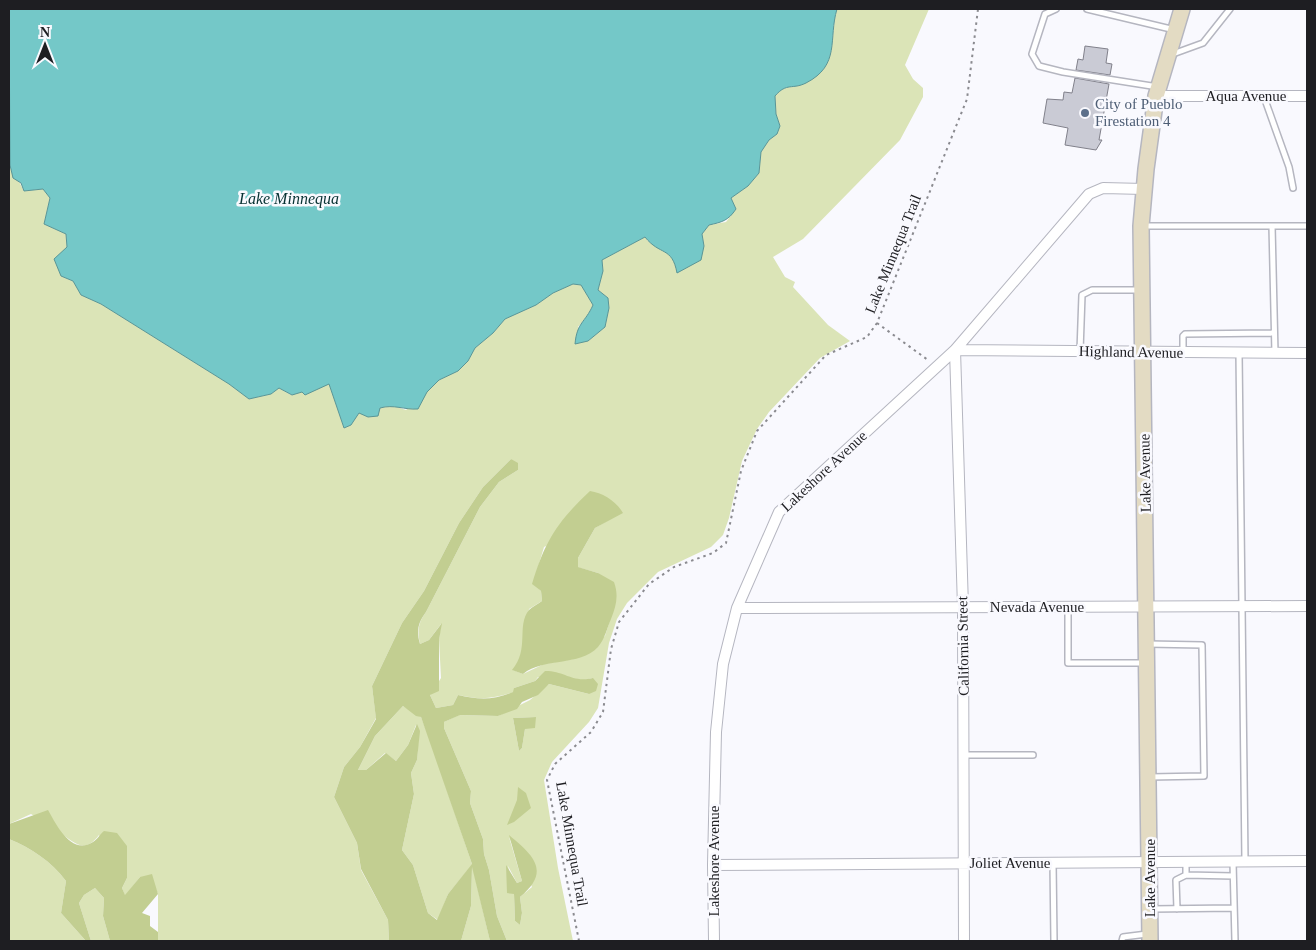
<svg xmlns="http://www.w3.org/2000/svg" width="1316" height="950" viewBox="0 0 1316 950" font-family="'Times New Roman',serif">
<rect width="100%" height="100%" fill="#f9f9fe"/>
<path fill="#dbe4b7" fill-rule="evenodd" d="M837,9H929L905,65L913,79L923,88V97L900,140L803,239L773,257L785,277L795,282L793,287L828,325L850,341L820,358L769,412L757,429L742,461L729,518L723,535L711,547L658,572L627,603L617,619L609,643L598,708L589,722L552,762L544,780L558,868L573,941H507L497,916L489,870L484,854L483,839L470,803L471,791L444,728V722L459,715L498,716L530,700L549,684L589,694L592,678L581,681L538,677L535,681L514,688V692C494,699 479,700 458,695L453,705L436,708L430,695L441,678L439,640L441,624L429,640L420,644C417,631 418,623 426,612L480,507L499,482L518,470L511,459L483,487L459,523L424,591L402,623L372,686L376,718L360,747L344,767L334,797L357,843L361,870L388,920L389,941H158V894L151,877H140L125,896L122,888L127,878L99,835C84,855 74,842 59,832C50,826 41,820 31,814L9,824V151L10,165L24,191L43,189L50,198L44,224L66,234L67,247L61,276L73,281L81,295L101,304L229,384L249,399L271,394L279,388L291,395L329,383L344,428L351,425L359,413L391,405L406,410L439,380L458,371L468,361L475,348L493,333L505,319L536,305L553,293L573,284L581,285L593,305L588,315L578,327L588,341L605,327L609,308L608,298L598,290L603,271L602,260L645,237C653,249 667,249 675,260L704,246L702,234L709,225L726,222L736,209L731,198L748,186L759,173L761,152L769,140L777,134L780,126L776,114L775,96C787,82 792,90 805,83C840,66 829,38 837,9ZM622,512L595,528L578,558L577,567L598,573L610,620L605,636L573,659L544,664L523,674L513,670L521,660L529,609L542,601L541,591L533,584L544,547ZM536,717L525,729L522,748L519,751L513,718ZM509,837L532,887L520,897L522,913L520,925L515,921L514,894L508,866L517,883L522,881Z
M403,706L421,717L430,740L472,864L490,941H461L471,906L472,865L448,894L438,920L428,913L413,865L402,850L414,794L411,773L417,760L419,731L416,725L408,745L396,761L385,753L366,770H358L375,736Z
M9,839C31,848 51,861 66,881L61,913L86,941H9Z
M95,888L104,898L103,916L110,941H91L79,903L84,895Z"/>
<path fill="#c2ce91" fill-rule="evenodd" d="M511,459L518,463V470L499,482L480,507L426,612C418,623 416,631 420,644L429,640L442,623L439,640V691L430,695L436,708L453,705L458,695C479,700 494,700 513,692L514,688L535,681L545,671C566,671 571,683 593,678L598,684L596,691L589,694L549,684L538,695L522,702L517,709L498,716L460,715L444,722V728L471,791L470,803L483,839L484,854L489,870L497,916L507,941H490L472,867L471,906L461,941H389L388,920L361,869L357,843L334,797L344,767L360,747L376,719L372,686L402,623L424,591L459,523L483,487ZM403,706L416,716L421,717L472,864L448,894L437,920L428,913L413,865L402,850L414,794L411,773L417,760L420,731L417,724L408,745L396,761L386,753L366,770H358L375,736Z
M590,491C603,493 616,501 623,513L595,528L578,558V567L598,573L614,582C619,596 616,606 611,619C607,628 605,639 598,647C579,667 544,657 523,674L512,670C530,649 516,626 529,610C532,607 538,604 542,601L541,591L532,584C545,541 557,522 590,491Z
M536,717L535,728L525,729L522,748L519,751L513,718Z
M518,787L526,793L531,808L514,822L507,825L517,800Z
M48,810C56,824 71,856 93,842C97,840 100,834 104,831L117,833L127,846V878L122,888L125,895L140,877L152,874L158,894L142,913L150,916V926L158,932V941H110L103,916L104,898L95,888L84,895L79,903L91,941H86L61,913L66,881C51,861 31,848 9,839V824Z
M509,835C534,856 551,871 520,897L522,913L520,925L515,921L514,894L507,893L506,865L517,883L522,881Z"/>
<path fill="#74c8c8" stroke="#5a9596" d="M9,9H837C828,39 841,65 806,83C792,90 787,82 775,96L776,114L780,126L777,134L769,140L761,152L759,173L748,186L731,198L736,209C728,221 722,222 709,225L702,234L704,246L701,260L677,273C672,246 660,256 645,237L602,260L603,271L598,290L608,298L609,308L605,327L588,341L575,344C577,322 585,323 593,305L581,285L573,284L553,293L536,305L505,319L493,333L475,348L468,361L458,371L439,380L427,392L418,409C404,410 394,404 380,408L378,416L368,417L359,413L351,425L344,428L329,384L305,395L302,392L292,395L279,388L271,394L249,399L229,384L101,304L81,295L73,281L61,276L54,259L67,247L66,234L44,224L50,198L43,189L24,191L21,183L13,178L10,165Z"/>
<path fill="#cacbd5" stroke="#81818b" d="M1085,46L1108,49L1106,63L1112,64L1110,75L1076,70L1078,59L1083,60Z
M1075,78L1109,84L1099,140H1102L1096,150L1065,145L1068,128L1043,123L1047,99L1063,100L1064,92L1072,93Z"/>
<g fill="none" stroke-linecap="round" stroke-linejoin="round">
<g stroke="#b5b6c0" stroke-width="8">
<path id="lane" d="M1056,9L1045,14L1032,54L1039,66L1063,72L1158,87
M1087,9L1175,30
M1170,55L1203,43L1230,9
M1264,97L1289,167L1293,188
M1142,226H1307
M1272,226L1275,353
M1080,351L1082,295L1092,290H1139
M1183,352V336L1185,334L1274,333
M1239,353L1245,861
M1068,607V663H1144
M1148,644L1202,645L1204,776L1150,777
M964,755H1033
M1233,862L1235,941
M1053,863L1054,941
M1186,875L1233,876
M1152,909L1234,908
M1177,909L1176,880L1186,875V862
M1122,941L1123,937L1147,934"/>
</g>
<g stroke="#b5b6c0" stroke-width="12">
<path id="street" d="M1156,96H1307
M737,608L1307,606
M713,865L1307,861
M714,941L713,865L716,732L723,664L737,608L779,512L955,350L1089,194L1103,188L1144,189
M964,941L963,607L955,350L1307,353"/>
</g>
<g stroke="#b5b6c0" stroke-width="18">
<path id="secondary" d="M1150,941L1141,226L1146,169L1156,96L1182,9"/>
</g>
<path stroke="#8b8b90" stroke-width="2" stroke-dasharray="2.5 4" stroke-linecap="butt" d="M877,323L928,360
M579,941L547,780L555,764L591,732L603,712L611,649L619,622L649,584L674,567L713,553L726,543L741,471L757,431L826,355L867,337L877,323L967,99L978,9"/>
<use href="#lane" stroke="#fff" stroke-width="5"/>
<use href="#street" stroke="#fff" stroke-width="10"/>
<use href="#secondary" stroke="#e3dbc3" stroke-width="15"/>
</g>
<circle fill="#5c6f8a" stroke="#f9f9fe" stroke-width="2" cx="1085" cy="113" r="5"/>
<g text-anchor="middle" stroke-width="5" stroke-linejoin="round" paint-order="stroke">
<g font-size="15" fill="#1e1e22" stroke="#f9f9fe">
<text x="1246" y="101">Aqua Avenue</text>
<text transform="translate(893 254) rotate(-68)" y="5">Lake Minnequa Trail</text>
<text transform="translate(1131 352) rotate(1)" y="5">Highland Avenue</text>
<text transform="translate(824 471) rotate(-43)" y="5">Lakeshore Avenue</text>
<text transform="translate(1145 473) rotate(-91)" y="5">Lake Avenue</text>
<text x="1037" y="612">Nevada Avenue</text>
<text transform="translate(963 646) rotate(-91)" y="5">California Street</text>
<text transform="translate(572 844) rotate(80)" y="5">Lake Minnequa Trail</text>
<text transform="translate(714 861) rotate(-90)" y="5">Lakeshore Avenue</text>
<text x="1010" y="868">Joliet Avenue</text>
<text transform="translate(1150 878) rotate(-90)" y="5">Lake Avenue</text>
</g>
<g font-size="15" fill="#4e5e75" stroke="#f9f9fe" text-anchor="start">
<text x="1095" y="109">City of Pueblo<tspan x="1095" dy="17">Firestation 4</tspan></text>
</g>
<g font-size="16" font-style="italic" fill="#073233" stroke="#f9f9fe">
<text x="289" y="204">Lake Minnequa</text>
</g>
</g>
<rect width="1316" height="950" fill="none" stroke="#1e1e22" stroke-width="20"/>
<g transform="translate(45 45)" stroke="#f9f9fe" stroke-width="4" paint-order="stroke">
<path d="M0-4L9 19L0 12L-9 19Z" fill="#1e1e22"/>
<text y="-8" font-size="14" font-weight="bold" text-anchor="middle" fill="#1e1e22">N</text>
</g>
</svg>
